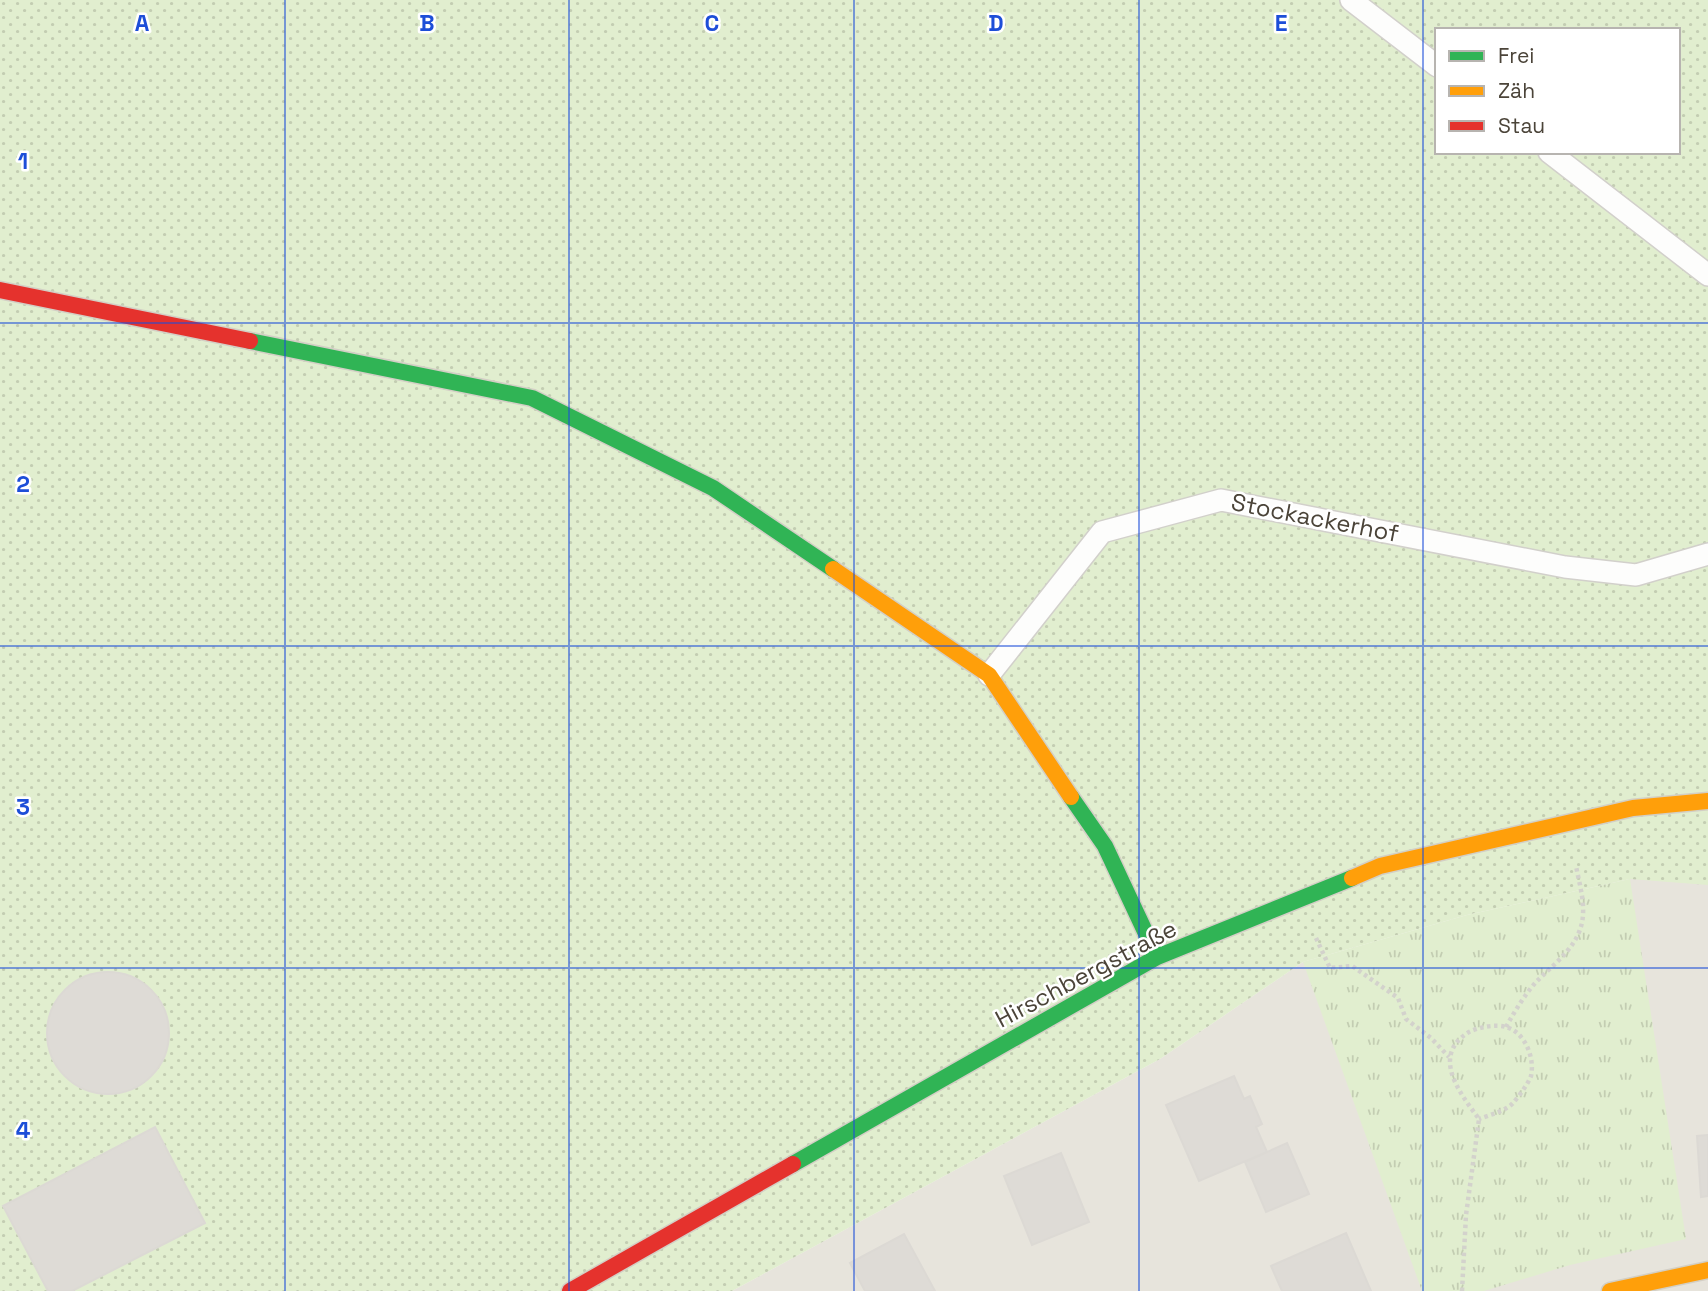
<svg xmlns="http://www.w3.org/2000/svg" width="1708" height="1291" viewBox="0 0 1708 1291" font-family="'Space Grotesk',sans-serif">
<defs>
<pattern id="grass-dots" width="8" height="8" patternUnits="userSpaceOnUse" patternTransform="scale(1.75)"><rect width="8" height="8" fill="#e1eecf"/><path d="M2 2h.1M6 6h.1" fill="none" stroke="#c3cdb2" stroke-width="1.8" stroke-linecap="round"/></pattern>
<pattern id="park-tufts" width="24" height="20" patternUnits="userSpaceOnUse" patternTransform="scale(1.75)"><rect width="24" height="20" fill="#e1eecf"/><path d="M3 7l-1-3M5 7V3M7 7l1-3M15 17l-1-3M17 17v-4M19 17l1-3" fill="none" stroke="#c3cdb2"/></pattern>
</defs>
<rect width="100%" height="100%" fill="#f4f2ee"/>
<path fill="#e7e4dc" d="M1708,878V1291H732L1160,1059L1303,962L1630,879Z"/>
<path fill="url(#grass-dots)" fill-rule="evenodd" d="M0,0H1708V885L1630,879L1467,915L1303,962L1160,1059L732,1291H0ZM1437,30H1678V152H1437Z"/>
<path fill="url(#park-tufts)" d="M1630,879L1686,1239L1570,1265L1484,1291H1422L1303,962L1467,915Z"/>
<path fill="#dedbd6" stroke="#dcd9d4" stroke-width="2" d="M47 1033a61 61 0 1 1 122 0a61 61 0 1 1-122 0Z
M1234,1076L1244,1099L1250,1096L1262,1124L1256,1127L1267,1152L1199,1181L1166,1105Z
M155,1127L205,1223L72,1291H48L3,1206Z
M1708,1135V1196L1701,1197L1697,1136Z
M1287,1143L1309,1194L1266,1212L1245,1162Z
M1061,1153L1089,1222L1032,1245L1004,1176Z
M1346,1233L1371,1291H1282L1271,1266Z
M904,1234L935,1291H865L850,1263Z"/>
<g fill="none" stroke-linecap="round" stroke-linejoin="round">
<g stroke="#d2d0cb" stroke-width="24">
<path id="lane" d="M1351,0L1437,66
M1549,152L1708,275
M989,675L1102,532L1221,500L1565,567L1636,575L1708,554"/>
</g>
<g stroke="#d3cfc5" stroke-width="19">
<path id="fast" d="M250,341L532,398L713,488L833,569
M1071,797L1105,846L1157,957
M793,1164L1157,957L1352,878"/>
</g>
<g stroke="#d3cfc5" stroke-width="19">
<path id="slow" d="M833,569L989,675L1071,797
M1352,878L1380,866L1633,808L1708,801
M1610,1291L1708,1270"/>
</g>
<g stroke="#d3cfc5" stroke-width="19">
<path id="jam" d="M0,290L250,341
M570,1291L793,1164"/>
</g>
<path stroke="#d3d2cc" stroke-width="4.5" stroke-dasharray="3.5 3.5" stroke-linecap="butt" d="M1316,938L1330,968L1352,966L1398,998L1406,1019L1431,1038L1449,1057
M1506,1027C1515,1011 1525,994 1537,981C1556,962 1581,945 1583,915C1584,898 1579,882 1576,866
M1462,1291L1466,1215L1479,1119C1460,1093 1430,1056 1469,1032C1479,1027 1496,1024 1506,1027C1525,1032 1535,1058 1531,1076C1528,1084 1519,1096 1513,1103C1506,1111 1489,1115 1479,1119"/>
<use href="#lane" stroke="#fdfdfc" stroke-width="21"/>
<use href="#fast" stroke="#30b455" stroke-width="16"/>
<use href="#slow" stroke="#ff9f0a" stroke-width="16"/>
<use href="#jam" stroke="#e5322d" stroke-width="16"/>
</g>
<path fill="none" stroke="#1d4ed8" stroke-width="2" stroke-opacity="0.55" d="M285,0V1291M569,0V1291M854,0V1291M1139,0V1291M1423,0V1291M0,323H1708M0,646H1708M0,968H1708"/>
<g text-anchor="middle" stroke-width="5" stroke-linejoin="round" paint-order="stroke">
<g font-size="24" fill="#4b4439" stroke="#fff">
<text transform="translate(1315 518) rotate(11)" y="8">Stockackerhof</text>
<text transform="translate(1086 974) rotate(-28)" y="8">Hirschbergstraße</text>
</g>
</g>
<g font-size="23" text-anchor="middle" font-weight="bold" fill="#1d4ed8" stroke="#fff" stroke-width="5" stroke-linejoin="round" paint-order="stroke">
<text x="142" y="31">A</text>
<text x="427" y="31">B</text>
<text x="712" y="31">C</text>
<text x="996" y="31">D</text>
<text x="1281" y="31">E</text>
<text x="23" y="169">1</text>
<text x="23" y="492">2</text>
<text x="23" y="815">3</text>
<text x="23" y="1138">4</text>
</g>
<rect x="1435" y="28" width="245" height="126" fill="#ffffff" stroke="#b7b4b0" stroke-width="2"/>
<rect x="1449" y="51" width="35" height="10" fill="#30b455" stroke="#b7b4b0" stroke-width="2"/>
<text x="1498" y="63" font-size="21" fill="#4b4439">Frei</text>
<rect x="1449" y="86" width="35" height="10" fill="#ff9f0a" stroke="#b7b4b0" stroke-width="2"/>
<text x="1498" y="98" font-size="21" fill="#4b4439">Zäh</text>
<rect x="1449" y="121" width="35" height="10" fill="#e5322d" stroke="#b7b4b0" stroke-width="2"/>
<text x="1498" y="133" font-size="21" fill="#4b4439">Stau</text>
</svg>
